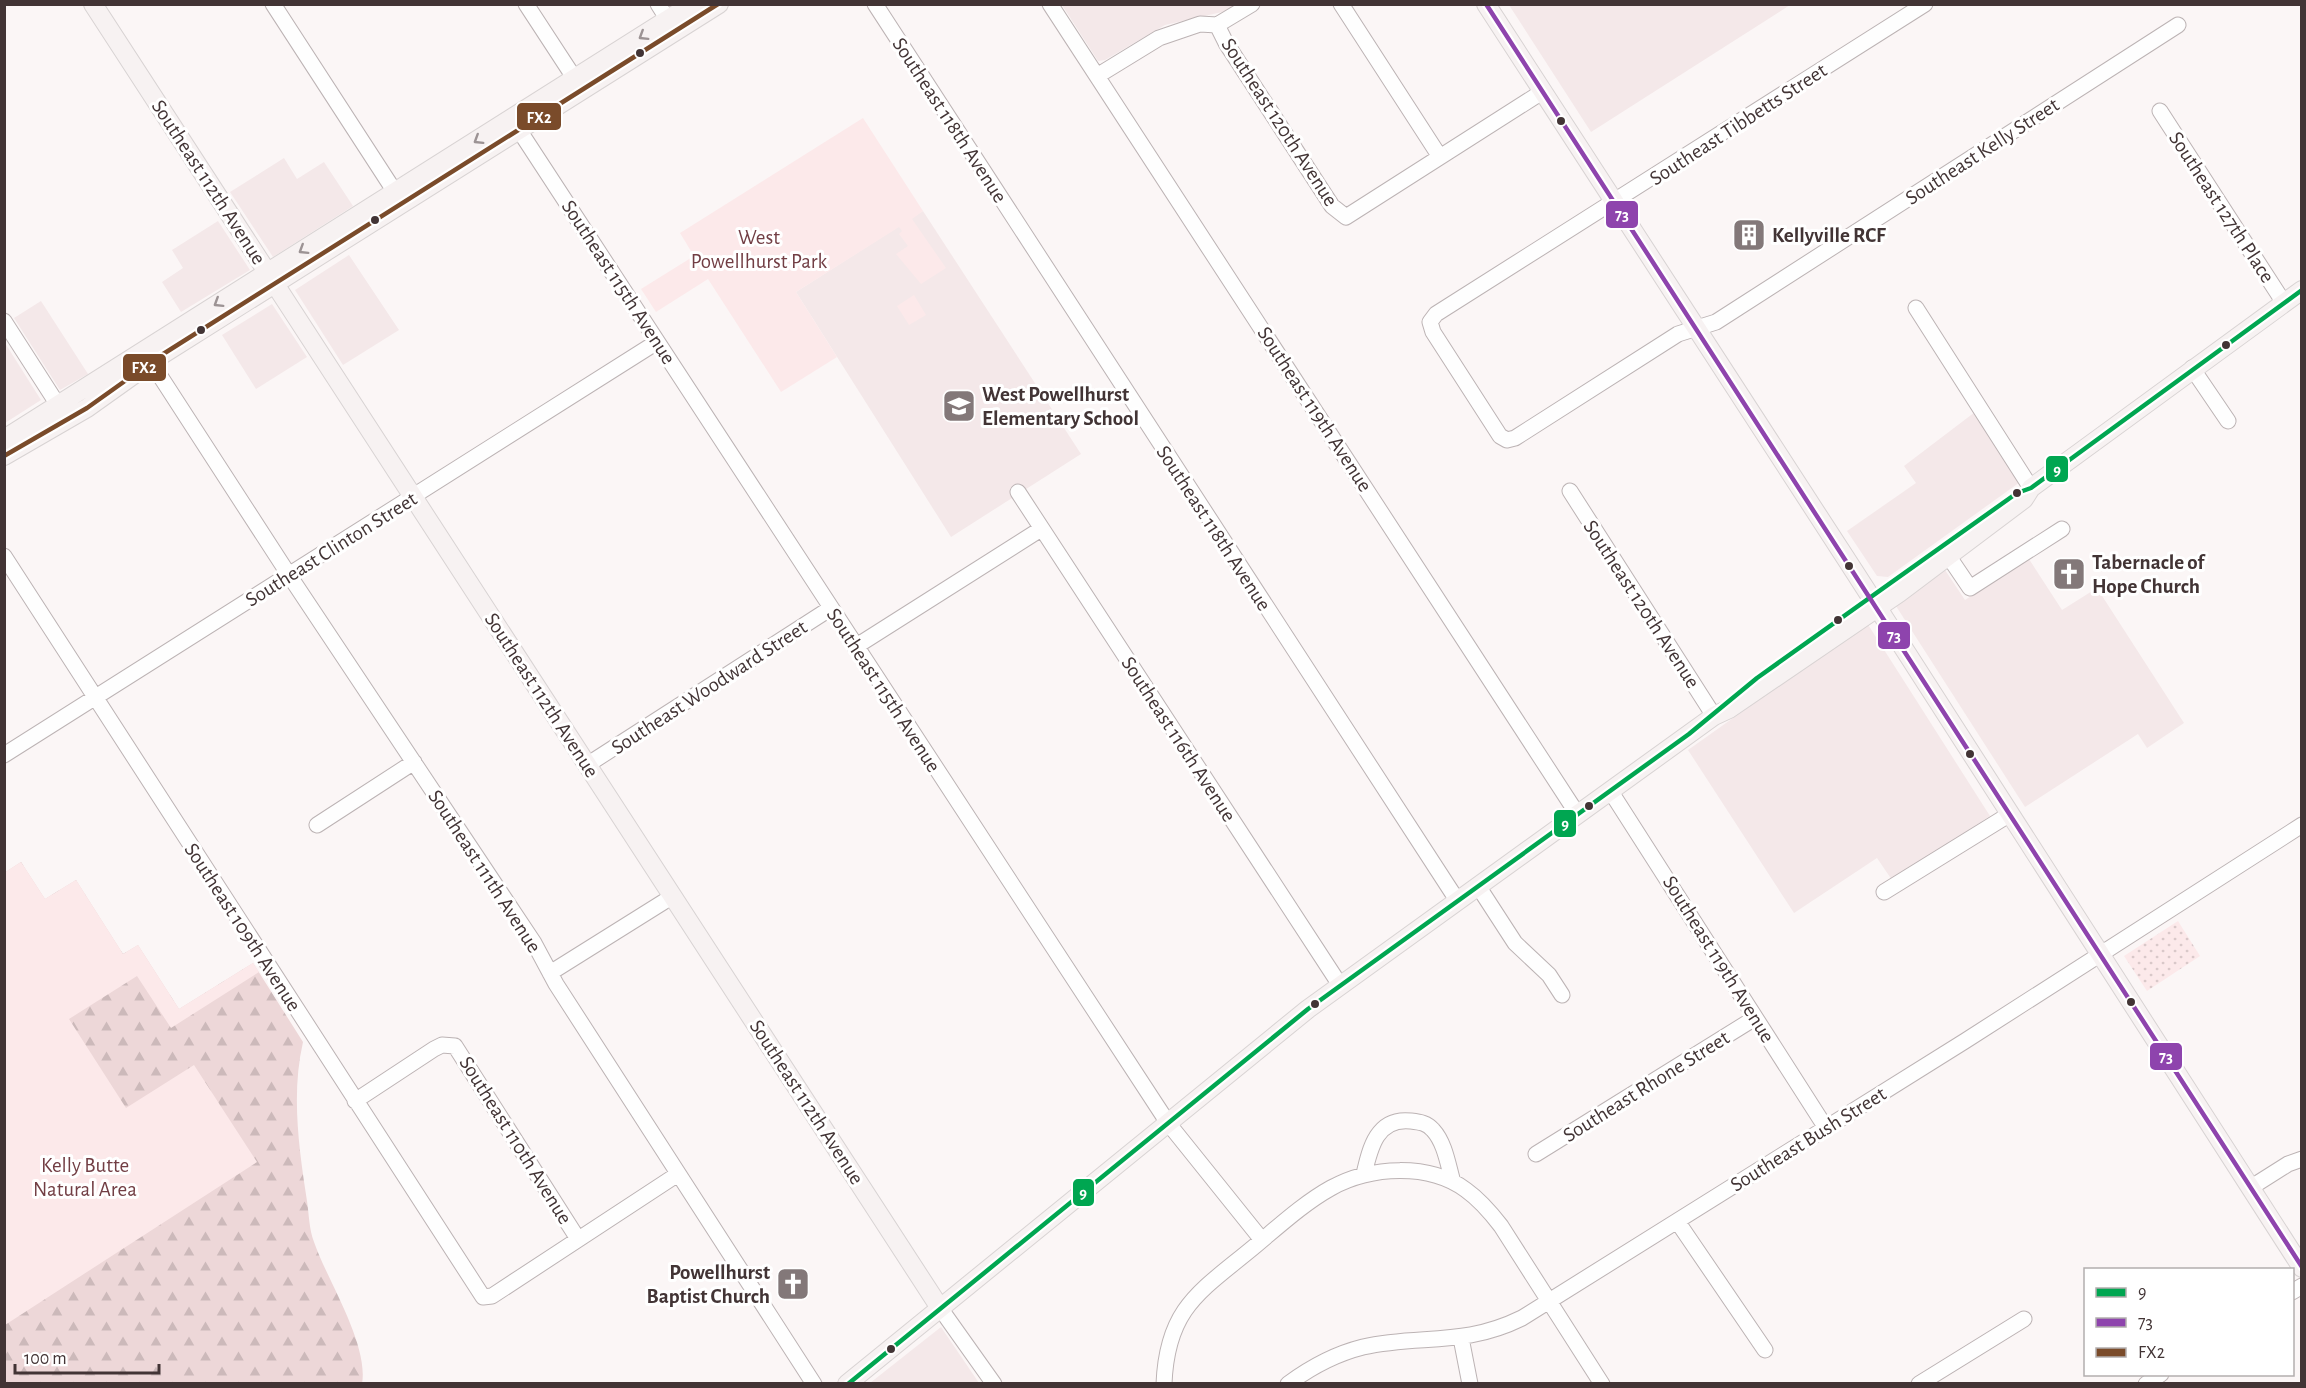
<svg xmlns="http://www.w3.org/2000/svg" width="2306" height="1388" viewBox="0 0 2306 1388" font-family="'Alegreya Sans',sans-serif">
<defs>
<pattern id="grass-dots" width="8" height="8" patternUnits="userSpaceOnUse" patternTransform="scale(1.5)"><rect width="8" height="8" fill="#fce9ea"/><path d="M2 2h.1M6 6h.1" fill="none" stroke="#d9c8c9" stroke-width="1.8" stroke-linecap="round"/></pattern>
<pattern id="forest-firs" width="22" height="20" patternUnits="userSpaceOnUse" patternTransform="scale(1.5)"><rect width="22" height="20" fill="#edd7d8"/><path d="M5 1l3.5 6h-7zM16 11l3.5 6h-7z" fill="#ccb9ba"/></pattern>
</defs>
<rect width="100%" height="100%" fill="#fbf6f6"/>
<path fill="#f4e8e9" d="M1062,5H1236L1222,12L1165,25L1105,60L1098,61Z
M1509,5H1790L1591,132Z
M284,158L297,179L324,162L353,206L273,257L230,192Z
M923,211L1081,454L951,537L796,292Z
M218,221L250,270L181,312L162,282L183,268L172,250Z
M349,255L399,330L343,365L295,290Z
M41,301L88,374L60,390L14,318Z
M272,304L307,357L256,389L222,335Z
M5,343L41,400L5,423H4Z
M1975,412L2020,482L1888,577L1877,576L1847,531L1916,483L1904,466Z
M2029,559L2062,610L2097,588L2184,723L2147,748L2138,734L2025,807L1894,603L1943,567L1965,600Z
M1867,623L1990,816L1892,880L1877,858L1794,913L1688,750Z
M941,1327L979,1383H870Z"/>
<path fill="url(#grass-dots)" d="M2178,921L2200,956L2147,991L2124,956Z"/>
<path fill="url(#forest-firs)" d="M21,862L45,899L76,880L123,954L138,945L179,1009L253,963L303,1042C291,1094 299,1149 307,1201C309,1214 309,1229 314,1242C327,1280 369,1344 362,1384H5L4,873Z"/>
<path fill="#fce9ea" d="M863,118L923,211L912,219L946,268L921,284L896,254L908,246L899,234L902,231L899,227L796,292L837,357L781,392L708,279L656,312L641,289L694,256L680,233Z
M914,295L926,315L909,325L897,306Z
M21,862L45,899L76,880L123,954L138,945L179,1009L253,963L259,972L171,1028L137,976L69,1019L126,1108L194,1065L257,1162L5,1325L4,873Z"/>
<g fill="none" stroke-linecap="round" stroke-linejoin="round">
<g stroke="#bcb3b4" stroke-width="17">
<path id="minor" d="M273,4L395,192
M526,4L575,79
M658,4L668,20
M875,4L1457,900
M1050,4L1578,815
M1341,4L1440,157
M1925,4L1436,314L1430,322L1433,332L1500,436L1507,440L1515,438L1678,334L1716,322L2178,25
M1217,25L1226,43L1332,206L1346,217L1542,92
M1097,76L1159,38L1200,24L1217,25L1252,4
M2160,111L2284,303
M519,130L1168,1123L1262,1240
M1916,308L2031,488
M4,321L58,405
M151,362L289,575L534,943L556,984L814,1384
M2192,368L2228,421
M1570,491L1714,716
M1018,492L1340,985
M4,556L483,1297L492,1296L678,1174
M1949,557L1970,588L2062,529
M855,647L1041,529
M4,755L657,342
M587,765L831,608
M1611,792L1826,1128
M317,825L414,762
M1478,886L1515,943L1549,975L1562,995
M1884,892L2010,814
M550,973L673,896
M355,1101L434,1049L442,1045L455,1046L578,1239
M1536,1154L1755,1018
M1364,1174C1370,1148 1377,1117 1411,1121C1420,1122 1427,1123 1433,1130C1445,1143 1448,1165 1453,1182
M2250,1188L2288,1164L2302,1159
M1677,1221L1765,1350
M2292,1292L2302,1286
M940,1308L994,1384
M1461,1338L1470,1384
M1164,1384C1167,1307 1201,1291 1255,1246C1279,1226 1304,1203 1331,1188C1371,1166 1429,1163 1466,1190C1480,1200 1491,1213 1501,1226L1602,1384
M1288,1384C1311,1367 1335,1354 1363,1347C1421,1334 1463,1347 1522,1318L1965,1041L2302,825
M1919,1384L2024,1319
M2146,1384L2161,1374"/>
</g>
<g stroke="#d8d3d3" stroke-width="20">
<path id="major" d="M93,4L940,1308
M1486,4L1854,571L2302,1268
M4,439L692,4
M4,456L87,408L160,356L719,4
M847,1384L1308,1009L1714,716L1729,709L1899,593L2024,499L2031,488L2302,290"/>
</g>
<use href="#minor" stroke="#fefefe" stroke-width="15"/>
<use href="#major" stroke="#f7f2f2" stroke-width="18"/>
<g stroke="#fff" stroke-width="9">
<path id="bus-1" d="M848,1384L1308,1009L1689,734L1757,678L2017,493L2031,488L2302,290"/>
</g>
<g stroke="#fff" stroke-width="9">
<path id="bus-2" d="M1486,4L2302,1267"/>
</g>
<g stroke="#fff" stroke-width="9">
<path id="bus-3" d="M4,456L87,408L160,356L718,4"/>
</g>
<use href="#bus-1" stroke="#00a651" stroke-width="4.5"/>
<use href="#bus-2" stroke="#8e44ad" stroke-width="4.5"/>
<use href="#bus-3" stroke="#7a4b2a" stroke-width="4.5"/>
</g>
<defs><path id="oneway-chevron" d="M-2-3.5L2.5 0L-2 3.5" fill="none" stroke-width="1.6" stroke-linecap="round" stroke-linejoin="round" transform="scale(1.5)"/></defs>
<g stroke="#9c9394">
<use href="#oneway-chevron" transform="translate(643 36) rotate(148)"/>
<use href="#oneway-chevron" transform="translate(478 140) rotate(148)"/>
<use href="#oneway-chevron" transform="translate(303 250) rotate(148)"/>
<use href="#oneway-chevron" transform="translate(218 303) rotate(148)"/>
</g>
<defs>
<g id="building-square" transform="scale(1.725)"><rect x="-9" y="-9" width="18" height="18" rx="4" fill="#837879" stroke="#fff"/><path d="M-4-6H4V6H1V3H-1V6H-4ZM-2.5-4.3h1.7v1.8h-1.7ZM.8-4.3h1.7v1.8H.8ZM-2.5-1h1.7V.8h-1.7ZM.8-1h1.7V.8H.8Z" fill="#fff"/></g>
<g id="school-square" transform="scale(1.725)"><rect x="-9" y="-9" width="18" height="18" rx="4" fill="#837879" stroke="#fff"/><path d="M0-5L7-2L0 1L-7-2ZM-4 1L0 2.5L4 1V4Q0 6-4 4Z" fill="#fff"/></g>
<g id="church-square" transform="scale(1.725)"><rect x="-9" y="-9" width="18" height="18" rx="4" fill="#837879" stroke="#fff"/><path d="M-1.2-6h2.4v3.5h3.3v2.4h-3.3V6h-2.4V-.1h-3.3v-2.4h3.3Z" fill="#fff"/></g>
</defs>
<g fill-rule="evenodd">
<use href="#building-square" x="1749" y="235"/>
<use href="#school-square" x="959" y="406"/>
<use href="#church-square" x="2069" y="574"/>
<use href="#church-square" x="793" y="1284"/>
</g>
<g fill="#423435" stroke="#fff" stroke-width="2">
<circle cx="640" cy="53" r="5"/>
<circle cx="1561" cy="121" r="5"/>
<circle cx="375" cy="220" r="5"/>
<circle cx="201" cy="330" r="5"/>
<circle cx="2226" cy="345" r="5"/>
<circle cx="2017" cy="493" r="5"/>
<circle cx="1849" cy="566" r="5"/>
<circle cx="1838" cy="620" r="5"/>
<circle cx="1970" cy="754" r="5"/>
<circle cx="1589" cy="806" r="5"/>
<circle cx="2131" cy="1002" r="5"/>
<circle cx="1315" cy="1004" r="5"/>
<circle cx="891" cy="1349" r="5"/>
</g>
<g text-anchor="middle" stroke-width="6" stroke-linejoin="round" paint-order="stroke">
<g font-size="21" fill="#423435" stroke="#fff">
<text transform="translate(950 120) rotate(57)" y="7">Southeast 118th Avenue</text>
<text transform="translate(1280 122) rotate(57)" y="7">Southeast 120th Avenue</text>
<text transform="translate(1738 124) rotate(-33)" y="7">Southeast Tibbetts Street</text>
<text transform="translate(1982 151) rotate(-33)" y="7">Southeast Kelly Street</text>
<text transform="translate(209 182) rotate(57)" y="7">Southeast 112th Avenue</text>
<text transform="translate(2222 207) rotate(57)" y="7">Southeast 127th Place</text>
<text transform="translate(619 282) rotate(57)" y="7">Southeast 115th Avenue</text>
<text transform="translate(1315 409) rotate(57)" y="7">Southeast 119th Avenue</text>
<text transform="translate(1214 528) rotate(57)" y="7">Southeast 118th Avenue</text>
<text transform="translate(331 549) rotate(-32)" y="7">Southeast Clinton Street</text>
<text transform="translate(1642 604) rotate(57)" y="7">Southeast 120th Avenue</text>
<text transform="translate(709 687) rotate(-33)" y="7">Southeast Woodward Street</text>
<text transform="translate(884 690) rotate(57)" y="7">Southeast 115th Avenue</text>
<text transform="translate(542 695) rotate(57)" y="7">Southeast 112th Avenue</text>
<text transform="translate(1179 739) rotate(57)" y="7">Southeast 116th Avenue</text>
<text transform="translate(485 871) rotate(57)" y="7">Southeast 111th Avenue</text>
<text transform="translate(243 927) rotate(57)" y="7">Southeast 109th Avenue</text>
<text transform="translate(1719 959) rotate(58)" y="7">Southeast 119th Avenue</text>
<text transform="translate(1646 1086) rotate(-32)" y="7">Southeast Rhone Street</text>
<text transform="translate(807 1102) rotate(57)" y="7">Southeast 112th Avenue</text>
<text transform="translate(1808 1139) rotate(-32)" y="7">Southeast Bush Street</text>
<text transform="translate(516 1140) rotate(58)" y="7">Southeast 110th Avenue</text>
</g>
<g font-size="21" font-weight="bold" fill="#423435" stroke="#fff" text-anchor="start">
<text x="1772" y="242">Kellyville RCF</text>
<text x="982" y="401">West Powellhurst<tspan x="982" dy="24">Elementary School</tspan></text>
<text x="2092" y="569">Tabernacle of<tspan x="2092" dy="24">Hope Church</tspan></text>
<text x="770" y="1279" text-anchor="end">Powellhurst<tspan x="770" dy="24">Baptist Church</tspan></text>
</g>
<g font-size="21" fill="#723e44" stroke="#fff">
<text x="759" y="244">West<tspan x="759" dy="24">Powellhurst Park</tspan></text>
<text x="85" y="1172">Kelly Butte<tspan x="85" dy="24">Natural Area</tspan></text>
</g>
</g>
<g stroke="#fff" stroke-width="2">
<rect x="516" y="102" width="46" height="29" rx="6" fill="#7a4b2a"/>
<rect x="1605" y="200" width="34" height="29" rx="6" fill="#8e44ad"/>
<rect x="122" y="353" width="45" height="29" rx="6" fill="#7a4b2a"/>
<rect x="2045" y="455" width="24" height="28" rx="6" fill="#00a651"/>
<rect x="1877" y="621" width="34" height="29" rx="6" fill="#8e44ad"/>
<rect x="1553" y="809" width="24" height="29" rx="6" fill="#00a651"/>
<rect x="2149" y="1042" width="34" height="29" rx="6" fill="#8e44ad"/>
<rect x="1072" y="1178" width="23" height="29" rx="6" fill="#00a651"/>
</g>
<g font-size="16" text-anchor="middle" font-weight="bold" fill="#fff">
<text x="539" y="123">FX2</text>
<text x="1622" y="220">73</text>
<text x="144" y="373">FX2</text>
<text x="2057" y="475">9</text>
<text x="1894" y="641">73</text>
<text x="1565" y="829">9</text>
<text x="2166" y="1062">73</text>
<text x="1083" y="1198">9</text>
</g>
<rect width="2306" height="1388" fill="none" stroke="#423435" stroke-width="12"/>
<rect x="2084" y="1268" width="210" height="108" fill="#ffffff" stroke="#b3aeae" stroke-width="1.5"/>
<rect x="2096" y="1288" width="30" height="9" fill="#00a651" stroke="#b3aeae" stroke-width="1.5"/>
<text x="2138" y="1298" font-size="18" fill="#423435">9</text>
<rect x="2096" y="1318" width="30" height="9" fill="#8e44ad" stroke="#b3aeae" stroke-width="1.5"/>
<text x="2138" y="1328" font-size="18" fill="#423435">73</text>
<rect x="2096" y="1348" width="30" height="9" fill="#7a4b2a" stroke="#b3aeae" stroke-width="1.5"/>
<text x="2138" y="1358" font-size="18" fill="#423435">FX2</text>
<path d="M15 1364v9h144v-9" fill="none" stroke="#423435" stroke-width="3"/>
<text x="24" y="1364" font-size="18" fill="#423435" stroke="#ffffff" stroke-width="4.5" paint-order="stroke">100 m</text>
</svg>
